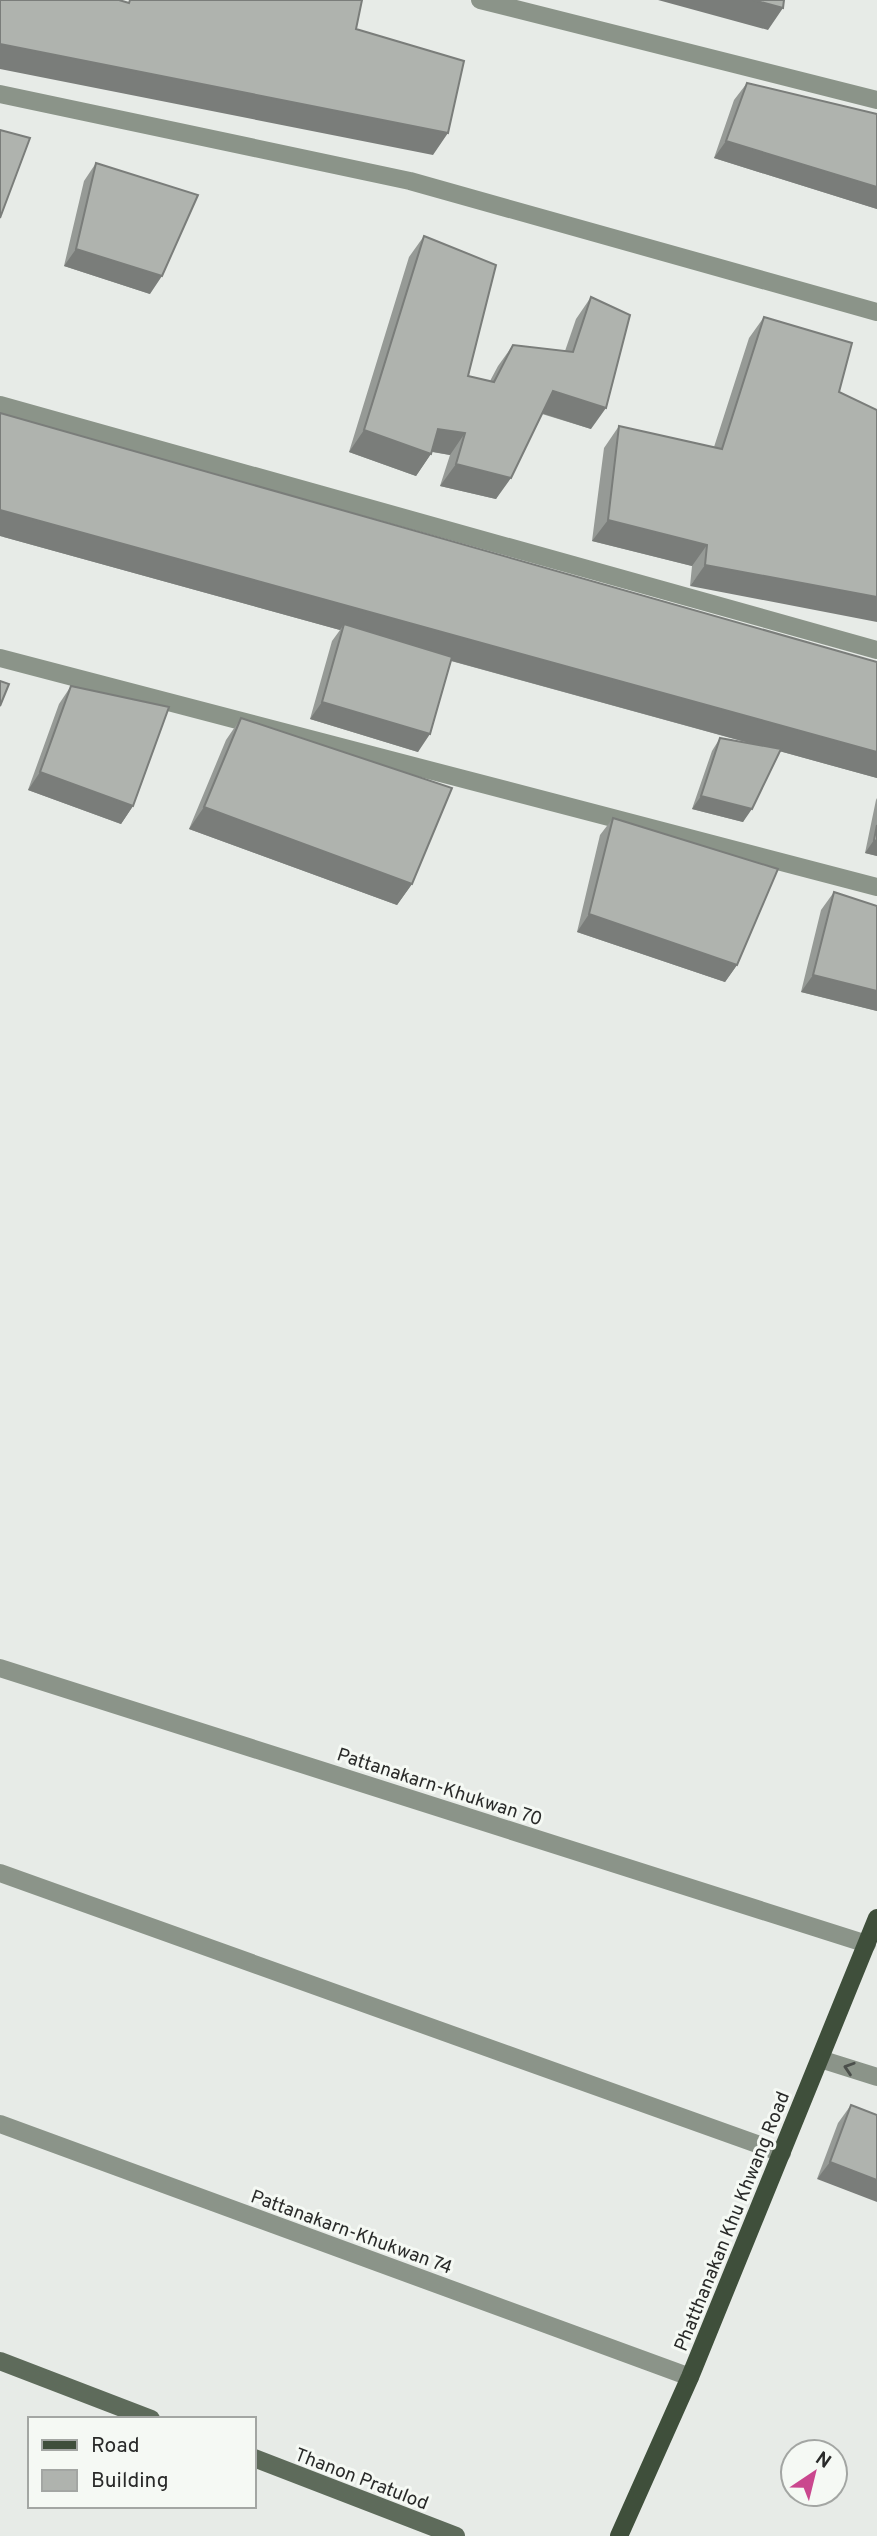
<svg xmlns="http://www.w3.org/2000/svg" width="877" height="2536" viewBox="0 0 877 2536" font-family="Overpass,sans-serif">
<rect width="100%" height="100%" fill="#e7ebe7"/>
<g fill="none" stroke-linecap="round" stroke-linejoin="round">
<path stroke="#8b9489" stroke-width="18" d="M0,94L410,181L877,312
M0,658L877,887
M0,1873L782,2153
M820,2059L877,2077"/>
<path stroke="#8b9489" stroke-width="18" d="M480,0L877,100
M0,405L877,650
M0,1668L867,1944
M0,2124L690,2377"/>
<path stroke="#5e6b5b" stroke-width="18" d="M0,2361L151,2419
M254,2458L456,2536"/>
<path stroke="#3f4f3b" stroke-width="18" d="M619,2536L690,2377L877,1918"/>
</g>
<path fill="#969a96" d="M747,83L877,114V209L714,158L734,100Z
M96,163L150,294L64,266L84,181Z
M424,236L468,376L490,381L498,366L513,345L565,351L576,319L591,297V429L542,414L496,499L440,486L450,455L432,452L416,476L349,452L409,257Z
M764,317L839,392L690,586L692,566L592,541L604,448L619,426L714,447L749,338Z
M0,536L877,662V778L779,751L743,822L692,809L712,751L720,738L756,745L451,661L418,752L310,719L332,641L340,630Z
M71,686L133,806L121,824L28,790L59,704Z
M241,718L412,884L397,905L189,829L226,740Z
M877,798V856L865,853L876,800Z
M613,818L737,965L725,982L577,932L600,835Z
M834,892L877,906V1011L801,992L821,910Z
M851,2105L877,2115L817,2179L838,2123Z"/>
<path fill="#7a7d7a" d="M658,0H753L783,8L768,30Z
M0,44L448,133L433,155L0,69Z
M726,141L877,187V209L714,158Z
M76,249L162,276L150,294L64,266Z
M553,391L606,408L591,429L538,412Z
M438,429L465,433L450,455L423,450Z
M364,430L431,454L416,476L349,452Z
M456,464L511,478L496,499L440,486Z
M0,510L877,752V778L343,631L344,624L340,630L0,536Z
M608,520L707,545L692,566L592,541Z
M705,565L877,597V622L690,586Z
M322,702L430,734L418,752L310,719Z
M40,772L133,806L121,824L28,790Z
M701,796L752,809L743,822L692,809Z
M204,807L412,884L397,905L189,829Z
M874,840L877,841V856L865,853Z
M589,914L737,965L725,982L577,932Z
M813,975L877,991V1011L801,992Z
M830,2162L877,2180V2202L817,2179Z"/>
<path fill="#afb3ae" stroke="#7a7d7a" stroke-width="2" d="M0,0H119L129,3L130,0H362L356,29L464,61L448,133L0,44Z
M753,0H784L783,8Z
M747,83L877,114V187L726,141Z
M0,130L30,138L0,218Z
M96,163L198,195L162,276L76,249Z
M424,236L496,265L468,376L494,382L513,345L573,352L591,297L630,315L606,408L553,391L511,478L456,464L465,433L438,429L431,454L364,430Z
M764,317L852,343L839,392L877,410V597L705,565L707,545L608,520L619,426L722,449Z
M0,413L877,662V752L0,510Z
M344,624L452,657L430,734L322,702Z
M0,681L9,684L0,706Z
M71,686L169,707L133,806L40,772Z
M241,718L452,788L412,884L204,807Z
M720,738L781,749L752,809L701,796Z
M613,818L778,869L737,965L589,914Z
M877,825V841L874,840Z
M834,892L877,906V991L813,975Z
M851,2105L877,2115V2180L830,2162Z"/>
<defs><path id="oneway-chevron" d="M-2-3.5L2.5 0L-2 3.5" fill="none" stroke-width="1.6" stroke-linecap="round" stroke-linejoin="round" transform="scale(1.75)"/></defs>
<use stroke="#4b4f4b" href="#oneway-chevron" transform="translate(849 2068) rotate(-162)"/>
<g text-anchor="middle" stroke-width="6" stroke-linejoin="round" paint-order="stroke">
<g font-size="19" fill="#292a29" stroke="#f5f9f4">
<text transform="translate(440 1786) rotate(18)" y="7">Pattanakarn-Khukwan 70</text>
<text transform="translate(731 2221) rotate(-68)" y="7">Phatthanakan Khu Khwang Road</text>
<text transform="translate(352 2231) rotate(20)" y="7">Pattanakarn-Khukwan 74</text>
<text transform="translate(362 2478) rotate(21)" y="7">Thanon Pratulod</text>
</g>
</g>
<rect x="28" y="2417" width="228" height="91" fill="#f5f9f4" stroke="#a3a6a3" stroke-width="2"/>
<rect x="42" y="2440" width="35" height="10" fill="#3f4f3b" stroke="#a3a6a3" stroke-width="2"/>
<text x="91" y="2452" font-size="21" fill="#292a29">Road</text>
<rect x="42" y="2470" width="35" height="21" fill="#afb3ae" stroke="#a3a6a3" stroke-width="2"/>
<text x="91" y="2487" font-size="21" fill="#292a29">Building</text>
<g transform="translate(814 2473) rotate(35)"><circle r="33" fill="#f5f9f4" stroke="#a3a6a3" stroke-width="2"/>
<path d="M0-5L12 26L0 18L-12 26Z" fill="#ca478e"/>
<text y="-10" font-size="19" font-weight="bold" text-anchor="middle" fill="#292a29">N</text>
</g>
</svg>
